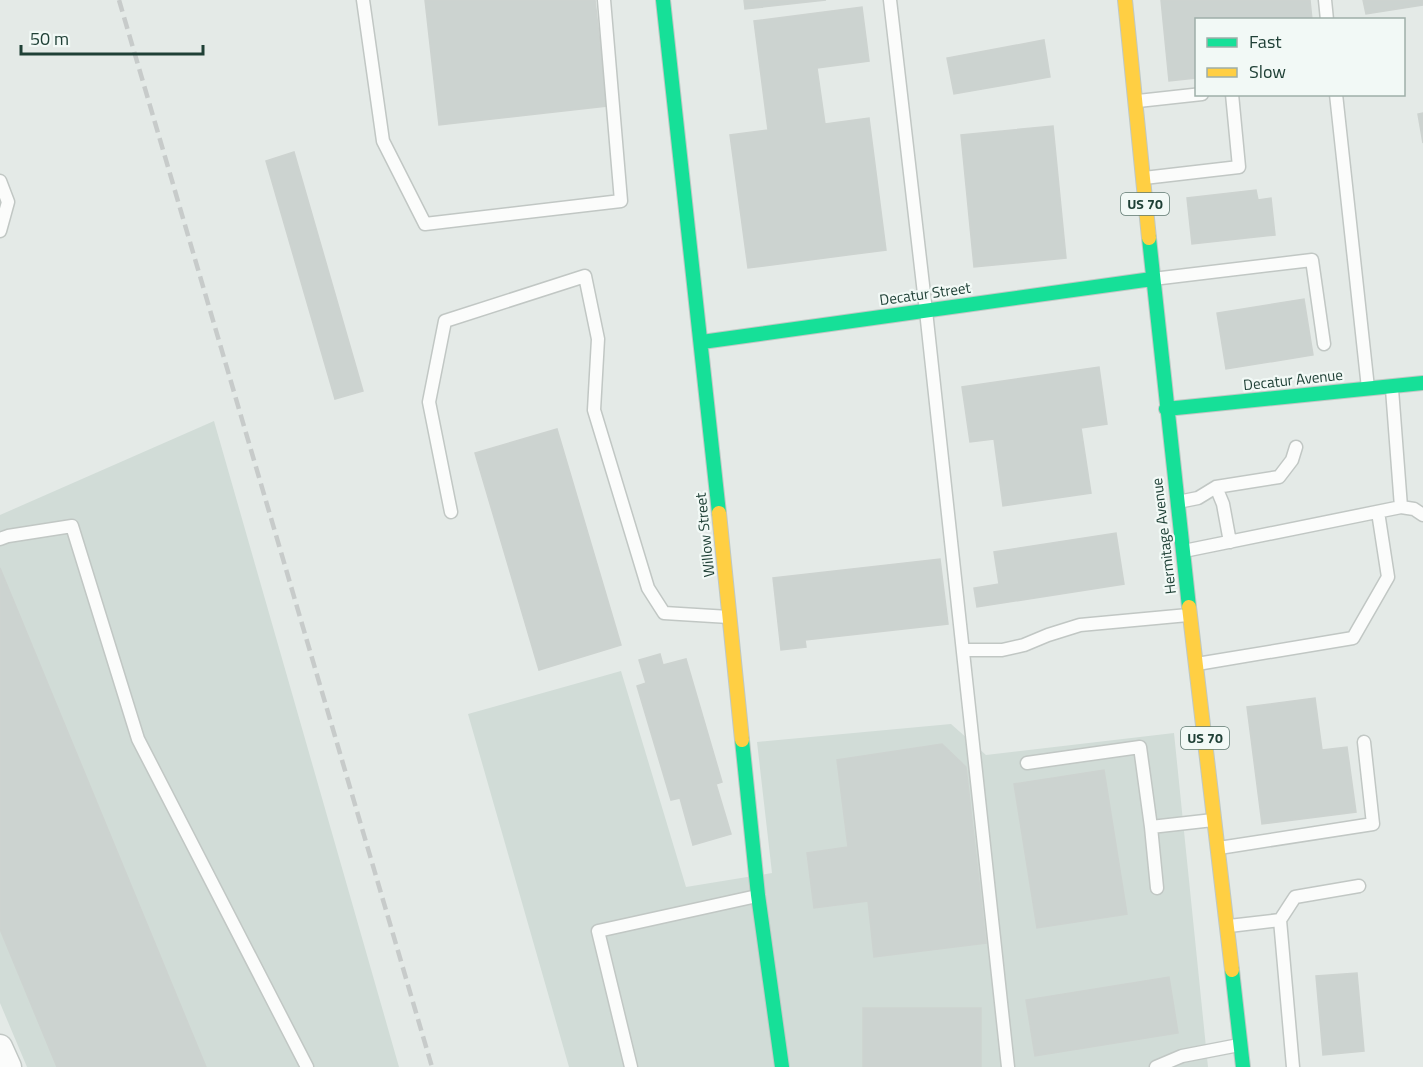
<svg xmlns="http://www.w3.org/2000/svg" width="1423" height="1067" viewBox="0 0 1423 1067" font-family="'Titillium Web',sans-serif">
<rect width="100%" height="100%" fill="#e4eae7"/>
<path fill="#d1dcd7" d="M214,421L399,1067H27L0,1003V515Z
M621,671L686,887L772,873L757,742L951,724L986,755L1174,733L1208,1067H569L468,714Z"/>
<path fill="#ccd3d0" stroke="#cdd3d0" stroke-width="1.5" d="M425,0H595L607,106L439,125Z
M744,0H826L745,9Z
M1161,0H1310L1312,20H1196V78L1169,81Z
M1363,0H1423V5L1366,14Z
M862,7L869,61L817,68L825,124L869,118L886,250L748,268L730,135L768,130L754,21Z
M1044,40L1050,77L954,94L947,58Z
M1423,113V143L1418,114Z
M1053,126L1066,258L974,267L961,135Z
M294,152L363,391L335,399L266,161Z
M1256,190L1258,200L1271,198L1275,235L1192,244L1187,198Z
M1304,299L1313,355L1226,369L1217,313Z
M1099,367L1107,424L1081,428L1091,493L1003,506L994,439L970,442L962,387Z
M557,429L621,645L539,670L475,453Z
M1116,533L1124,584L977,607L974,588L999,584L994,552Z
M940,559L948,624L805,640L806,647L781,650L773,578Z
M0,568L206,1067H57L0,929Z
M660,654L663,665L686,659L722,782L716,784L731,834L693,845L680,798L671,800L637,686L646,683L639,660Z
M1315,698L1322,750L1347,747L1356,812L1262,824L1247,707Z
M942,744L966,767L986,943L874,957L868,901L814,908L807,853L848,847L837,760Z
M1104,770L1127,914L1037,928L1014,784Z
M1357,973L1364,1051L1323,1055L1316,976Z
M1169,977L1178,1033L1035,1056L1026,1000Z
M863,1008H981V1067H863Z"/>
<g fill="none" stroke-linecap="round" stroke-linejoin="round">
<g stroke="#c1c7c4" stroke-width="15">
<path id="lane" d="M363,0L383,141L425,224L621,201L604,0
M890,0L926,311L1008,1067
M1325,0L1327,20
M1336,94L1368,388
M1138,101L1202,94
M1144,178L1239,167L1232,94
M0,181L8,202L0,231
M1153,279L1312,260L1324,344
M1392,389L1401,507
M1216,487L1223,504L1230,542
M1178,502L1198,498L1216,487L1279,477L1292,460L1296,447
M451,512L429,402L445,321L585,276L598,339L594,410L648,588L664,613L729,617
M0,539L8,536L72,526L138,739L307,1067
M1184,551L1401,507L1414,509L1423,515
M963,650H1002L1024,645L1048,635L1080,625L1188,615
M1197,664L1353,638L1388,577L1378,512
M1027,763L1140,747L1151,827L1213,820
M1151,827L1157,888
M1219,848L1373,824L1364,742
M1280,920L1295,897L1359,886
M1229,926L1280,920L1293,1067
M631,1067L598,931L757,896
M1156,1067L1182,1056L1239,1045"/>
</g>
<g stroke="#c1c7c4" stroke-width="27">
<path id="street" d="M0,1047L9,1067"/>
</g>
<g stroke="#bfc8c4" stroke-width="16">
<path id="fast" d="M663,0L719,513
M1149,238L1189,607
M702,342L1152,279
M1166,409L1423,383
M742,740L758,895L782,1067
M1232,970L1243,1067"/>
</g>
<g stroke="#bfc8c4" stroke-width="16">
<path id="slow" d="M1125,0L1149,238
M719,513L742,740
M1189,607L1232,970"/>
</g>
<use href="#lane" stroke="#fbfcfb" stroke-width="12"/>
<use href="#street" stroke="#fbfcfb" stroke-width="24"/>
<use href="#fast" stroke="#16e098" stroke-width="14"/>
<use href="#slow" stroke="#ffcf43" stroke-width="14"/>
<path stroke="#c7cbca" stroke-width="4.5" stroke-dasharray="12 6" stroke-linecap="butt" d="M119,0L432,1067"/>
</g>
<g text-anchor="middle" stroke-width="4.5" stroke-linejoin="round" paint-order="stroke">
<g fill="#f2f9f6" stroke="#5e7870" stroke-width="1.5">
<rect x="1121" y="193" width="48" height="22" rx="4.5"/>
<rect x="1181" y="727" width="48" height="22" rx="4.5"/>
</g>
<g font-size="14" font-weight="bold" fill="#1f4036">
<text x="1145" y="209">US 70</text>
<text x="1205" y="743">US 70</text>
</g>
<g font-size="15" fill="#1f4036" stroke="#f2f9f6">
<text transform="translate(925 294) rotate(-8)" y="5">Decatur Street</text>
<text transform="translate(1293 380) rotate(-6)" y="5">Decatur Avenue</text>
<text transform="translate(705 535) rotate(-96)" y="5">Willow Street</text>
<text transform="translate(1164 536) rotate(-97)" y="5">Hermitage Avenue</text>
</g>
</g>
<rect x="1195" y="18" width="210" height="78" fill="#f2f9f6" stroke="#9eafa9" stroke-width="1.5"/>
<rect x="1207" y="38" width="30" height="9" fill="#16e098" stroke="#9eafa9" stroke-width="1.5"/>
<text x="1249" y="48" font-size="18" fill="#1f4036">Fast</text>
<rect x="1207" y="68" width="30" height="9" fill="#ffcf43" stroke="#9eafa9" stroke-width="1.5"/>
<text x="1249" y="78" font-size="18" fill="#1f4036">Slow</text>
<path d="M21 45v9h182v-9" fill="none" stroke="#1f4036" stroke-width="3"/>
<text x="30" y="45" font-size="18" fill="#1f4036" stroke="#f2f9f6" stroke-width="4.5" paint-order="stroke">50 m</text>
</svg>
